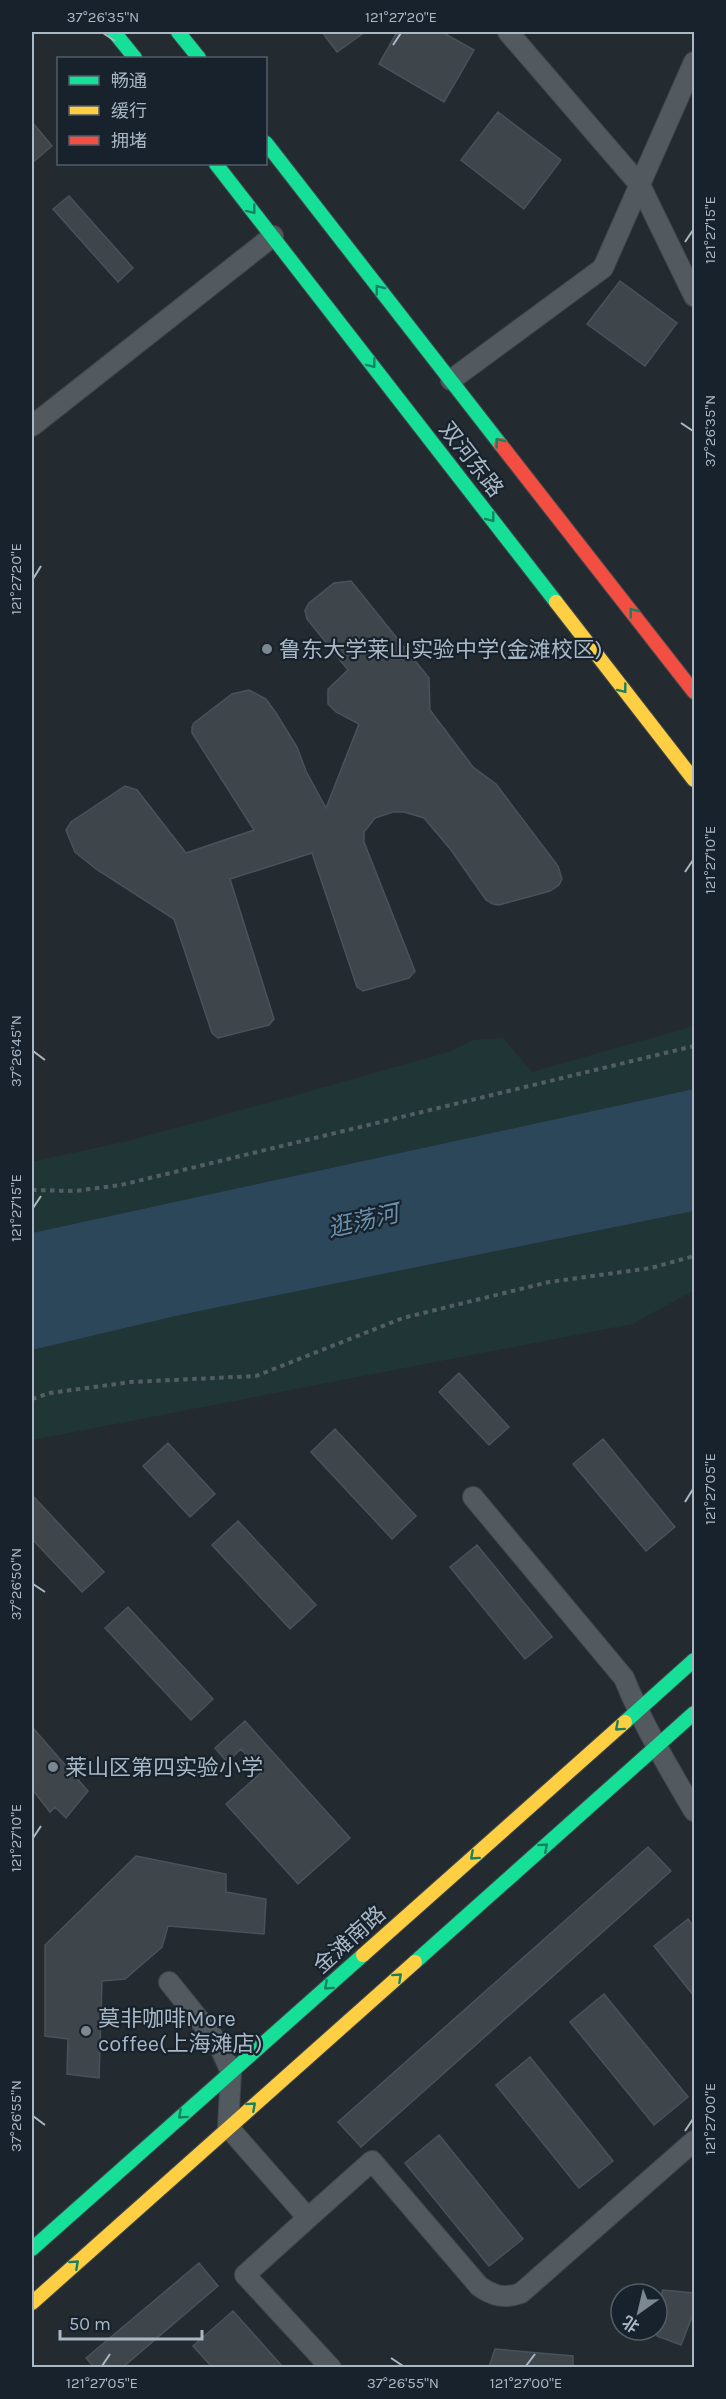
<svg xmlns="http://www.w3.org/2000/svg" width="726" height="2399" viewBox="0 0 726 2399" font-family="Karla,'Noto Sans SC',sans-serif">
<rect width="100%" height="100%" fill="#232b31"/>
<path fill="#203636" d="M694,1026V1089L32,1233V1162L132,1140L307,1092L449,1052L473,1040L503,1038L532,1072Z
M694,1211V1290L632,1324L32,1440V1350L180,1315Z"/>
<path fill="#2c465a" d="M694,1089V1211L180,1315L32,1350V1233Z"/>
<path fill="#3e454b" stroke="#4a525a" stroke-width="1.5" d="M322,32H365L337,52Z
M397,32H442L474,50L444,102L379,64Z
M498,112L561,160L524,209L461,160Z
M32,122L52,146L32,163Z
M69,196L133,268L118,282L53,209Z
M620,281L677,323L645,366L587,324Z
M351,581L429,678L430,710L473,767L496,784L558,866L562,879L559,885L550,891L499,905L493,904L486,900L451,850L424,818L404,812H393L375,818L364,832V842L415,971L409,978L363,991L357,987L312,853L230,879L274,1019L269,1025L218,1038L212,1033L174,919L96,869L75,852L66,830L71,822L125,786L137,790L186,853L254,830L192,733V727L194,723L232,694L249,690L266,699L276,713L297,747L306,771L326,808L359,724L336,712L328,704V689L348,670L307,619L305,610L309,603L334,583Z
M459,1373L509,1427L489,1445L439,1392Z
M335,1429L416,1516L392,1539L311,1452Z
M603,1439L675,1527L646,1551L573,1464Z
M168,1443L215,1494L190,1517L143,1466Z
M32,1495L104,1572L82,1592L32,1539Z
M238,1521L316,1605L290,1629L212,1545Z
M477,1545L552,1637L525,1659L450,1567Z
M128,1607L213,1699L191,1720L105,1628Z
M245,1721L350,1838L298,1884L226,1804L262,1772L241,1749L227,1762L215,1748Z
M32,1727L88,1791L66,1818L55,1807L50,1812L32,1789Z
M648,1847L671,1871L361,2147L338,2122Z
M136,1856L226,1874V1892L266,1899L264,1934L168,1926L162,1947L125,1979L102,1981L99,2078L67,2074L68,2039L45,2036V1945Z
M688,1919L694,1927V1996L654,1946Z
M604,1994L688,2097L654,2125L570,2022Z
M530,2057L613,2161L579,2188L496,2085Z
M439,2135L523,2239L489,2266L405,2163Z
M199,2263L218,2286L123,2367H94L86,2358Z
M663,2290L694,2293V2318L692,2317L681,2345L657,2336V2305Z
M233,2311L283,2367H212L193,2346Z
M495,2349L573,2356V2367H489Z"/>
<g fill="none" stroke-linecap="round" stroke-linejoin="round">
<g stroke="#41474c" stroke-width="22">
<path id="street" d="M508,32L640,185L694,296
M451,380L603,268L694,62
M32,426L273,236
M473,1497L624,1678C643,1725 668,1767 694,1811
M169,1982L218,2043L231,2072L228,2127L308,2218L372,2161L479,2286C493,2296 504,2299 521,2293L694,2141
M308,2218L245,2275L331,2368"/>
</g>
<g stroke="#41474c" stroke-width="16">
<path id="fast" d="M114,32L135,58
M178,32L199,58
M266,143L501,445
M216,164L556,602
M625,1722L694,1660
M415,1962L694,1713
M32,2249L363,1955"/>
</g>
<g stroke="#41474c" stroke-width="16">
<path id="slow" d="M556,602L694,780
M363,1955L625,1722
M32,2303L415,1962"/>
</g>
<g stroke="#41474c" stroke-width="16">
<path id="jam" d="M501,445L694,692"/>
</g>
<path stroke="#555d64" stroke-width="4" stroke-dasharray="4.5 4.5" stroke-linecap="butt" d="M32,1190L75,1191L121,1185L694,1046
M32,1399L50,1393L131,1382L256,1376L403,1318L549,1282L651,1268L694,1256"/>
<use href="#street" stroke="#525a60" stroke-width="20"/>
<use href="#fast" stroke="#16e098" stroke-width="14"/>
<use href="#slow" stroke="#ffcf43" stroke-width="14"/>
<use href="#jam" stroke="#f24e42" stroke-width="14"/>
</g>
<defs><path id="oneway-chevron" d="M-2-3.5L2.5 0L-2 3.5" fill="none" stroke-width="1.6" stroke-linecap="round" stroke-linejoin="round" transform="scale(1.5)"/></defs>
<g stroke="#168162">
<use href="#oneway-chevron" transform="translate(252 210) rotate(52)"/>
<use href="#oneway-chevron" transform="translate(379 289) rotate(-128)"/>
<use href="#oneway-chevron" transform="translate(372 364) rotate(52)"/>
<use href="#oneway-chevron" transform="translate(499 442) rotate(-128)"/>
<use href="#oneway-chevron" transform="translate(491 518) rotate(52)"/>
<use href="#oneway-chevron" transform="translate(633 612) rotate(-128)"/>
<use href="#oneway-chevron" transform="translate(623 689) rotate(52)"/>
<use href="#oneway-chevron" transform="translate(619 1727) rotate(138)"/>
<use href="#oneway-chevron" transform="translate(544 1847) rotate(-42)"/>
<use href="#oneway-chevron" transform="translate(474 1856) rotate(138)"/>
<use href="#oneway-chevron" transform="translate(398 1977) rotate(-42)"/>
<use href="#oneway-chevron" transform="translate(328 1986) rotate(138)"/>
<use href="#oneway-chevron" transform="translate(252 2106) rotate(-42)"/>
<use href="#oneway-chevron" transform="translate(182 2115) rotate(138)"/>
<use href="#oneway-chevron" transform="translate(75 2264) rotate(-42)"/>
</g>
<path fill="none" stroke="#aab8c5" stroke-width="2" d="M103,33L115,41M393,45L401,33M685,242L693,230M681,423L693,431M33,579L41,566M685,872L693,860M33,1051L45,1060M33,1208L41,1196M685,1502L693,1489M33,1584L45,1592M33,1838L41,1826M33,2116L45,2125M685,2131L693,2119M391,2358L403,2366M102,2366L110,2354M526,2366L535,2354"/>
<g fill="#7b8791" stroke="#17222c" stroke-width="2">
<circle cx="267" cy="649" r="6"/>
<circle cx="53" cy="1767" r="6"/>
<circle cx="86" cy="2031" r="6"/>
</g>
<g text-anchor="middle" stroke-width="4.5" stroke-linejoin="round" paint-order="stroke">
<g font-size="22" fill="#aab8c5" stroke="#17222c">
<text transform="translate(472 459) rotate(52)" y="8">双河东路</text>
<text transform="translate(349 1939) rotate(-42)" y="8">金滩南路</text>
</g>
<g font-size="22" fill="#aab8c5" stroke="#17222c" text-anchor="start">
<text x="279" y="657">鲁东大学莱山实验中学(金滩校区)</text>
<text x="65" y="1775">莱山区第四实验小学</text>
<text x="98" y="2026">莫非咖啡More<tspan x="98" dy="25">coffee(上海滩店)</tspan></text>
</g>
<g font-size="24" font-style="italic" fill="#688fac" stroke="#17222c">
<text transform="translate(363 1221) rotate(-13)" y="8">逛荡河</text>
</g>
</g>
<rect width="726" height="2399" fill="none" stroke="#17222c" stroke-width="66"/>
<rect x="57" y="57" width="210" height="108" fill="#17222c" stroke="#525e69" stroke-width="1.5"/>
<rect x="69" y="76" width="30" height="9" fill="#16e098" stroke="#525e69" stroke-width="1.5"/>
<text x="111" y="87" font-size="18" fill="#aab8c5">畅通</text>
<rect x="69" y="106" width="30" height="9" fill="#ffcf43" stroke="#525e69" stroke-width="1.5"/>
<text x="111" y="117" font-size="18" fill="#aab8c5">缓行</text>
<rect x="69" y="136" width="30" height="9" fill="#f24e42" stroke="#525e69" stroke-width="1.5"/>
<text x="111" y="147" font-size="18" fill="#aab8c5">拥堵</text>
<g transform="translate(639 2312) rotate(214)"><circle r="28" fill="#17222c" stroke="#525e69" stroke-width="1.5"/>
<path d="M0-4.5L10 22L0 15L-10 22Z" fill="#7b8791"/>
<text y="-9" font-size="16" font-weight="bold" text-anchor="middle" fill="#aab8c5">北</text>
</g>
<path d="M60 2330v9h142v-9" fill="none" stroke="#aab8c5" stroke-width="3"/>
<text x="69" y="2330" font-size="18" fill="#aab8c5" stroke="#17222c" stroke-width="4.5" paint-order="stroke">50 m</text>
<rect x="33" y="33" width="660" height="2333" fill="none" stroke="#aab8c5" stroke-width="2"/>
<g font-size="15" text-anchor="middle" fill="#aab8c5">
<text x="103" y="22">37°26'35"N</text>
<text x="401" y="22">121°27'20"E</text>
<text transform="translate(710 230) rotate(-90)" y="5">121°27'15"E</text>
<text transform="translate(710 431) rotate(-90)" y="5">37°26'35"N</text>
<text transform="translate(16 579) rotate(-90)" y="5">121°27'20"E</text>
<text transform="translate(710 860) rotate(-90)" y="5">121°27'10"E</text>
<text transform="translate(16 1051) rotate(-90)" y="5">37°26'45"N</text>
<text transform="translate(16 1208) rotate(-90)" y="5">121°27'15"E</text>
<text transform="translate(710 1489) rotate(-90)" y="5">121°27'05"E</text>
<text transform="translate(16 1584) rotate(-90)" y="5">37°26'50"N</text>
<text transform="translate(16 1838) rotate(-90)" y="5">121°27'10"E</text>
<text transform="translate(16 2116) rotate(-90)" y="5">37°26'55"N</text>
<text transform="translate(710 2119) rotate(-90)" y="5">121°27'00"E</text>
<text x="102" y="2388">121°27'05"E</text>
<text x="403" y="2388">37°26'55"N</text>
<text x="526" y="2388">121°27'00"E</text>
</g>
</svg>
